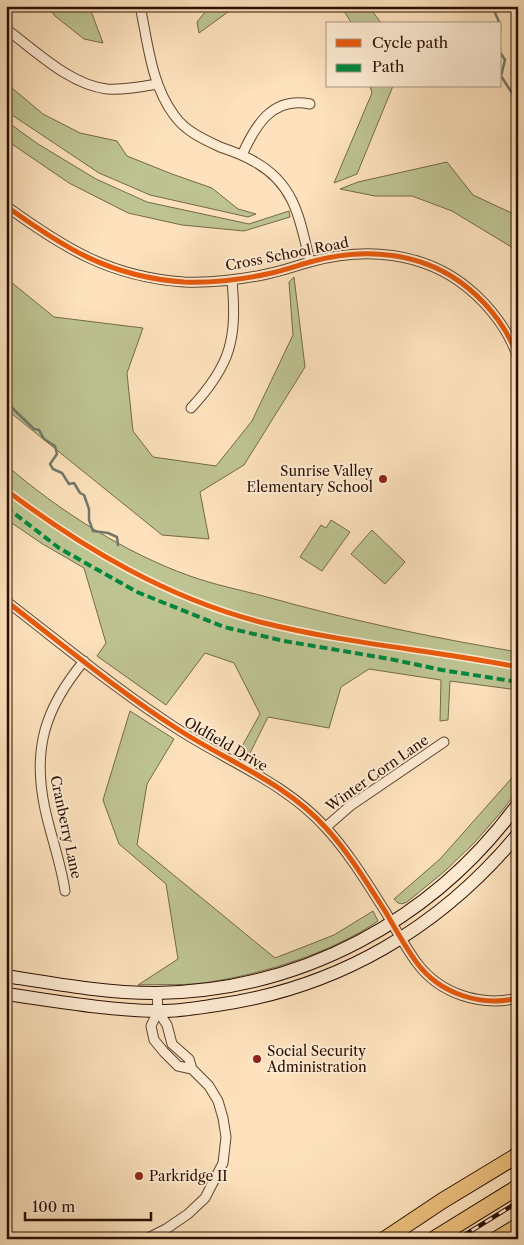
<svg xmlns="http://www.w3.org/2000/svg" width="524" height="1245" viewBox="0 0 524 1245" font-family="'Libre Caslon Text',serif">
<rect width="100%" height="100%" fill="#fde2bd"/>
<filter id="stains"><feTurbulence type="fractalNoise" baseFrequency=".004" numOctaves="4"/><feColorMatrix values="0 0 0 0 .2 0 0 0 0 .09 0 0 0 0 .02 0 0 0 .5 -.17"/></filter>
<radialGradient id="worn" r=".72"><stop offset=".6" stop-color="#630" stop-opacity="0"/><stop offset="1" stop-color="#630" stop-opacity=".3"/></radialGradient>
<path fill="#bec392" stroke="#746949" d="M47,6H89L103,43L84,39L55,16Z
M210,6H243L228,12L199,33L197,22Z
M341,6H368L382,24H352Z
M6,83L43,114L80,133L117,141L127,156L172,174L212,188L238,209L256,214L248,217L150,195L99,173L6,111Z
M370,86H393L357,174L334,183L372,93Z
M6,121L38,144L96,179L147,202L249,224L289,211L290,217L244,231L182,225L128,213L69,183L6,140Z
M447,162L473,195L518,216V251L452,211L412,196H375L340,189L358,182Z
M294,277L305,367L244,465L200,492L209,539L162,535L6,409V278L54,317L143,328L127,373L133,431L153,457L216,466L252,421L293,335L289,282Z
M6,465C58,510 125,553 190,576C215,585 241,590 267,597C349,620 433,638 518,652V690L450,681L448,720L440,721L441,680L369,669L341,687L329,728L268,717L249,755L240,750L260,714L234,663L205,653L166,705L97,656L106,643L84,568L41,543L6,519Z
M331,520L350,532L322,571L300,557L321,525L326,528Z
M372,530L405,562L385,584L351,554Z
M130,711L174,739L147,784L137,845L275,958L334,935L373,911L378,921C331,953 266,973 210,982C187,986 162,984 138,985L178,959L166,884L119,844L103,800Z
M518,771V790L502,811L475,842L445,871L407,902C401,905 398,904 394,899L440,859Z"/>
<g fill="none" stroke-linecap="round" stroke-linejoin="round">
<path stroke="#717869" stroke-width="2.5" d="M492,6L500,24
M500,25V31
M500,52L505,60L501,76L512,93H518
M6,402L34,429L39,430L44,439L55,446L57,454L50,464L53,469L62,473L69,484L74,483L80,493L84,495L89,509V520L93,531L108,533L117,537L118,545"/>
<g stroke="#60442f" stroke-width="11">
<path id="street" d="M140,6C148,43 151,84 174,115C185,131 203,139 220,147C232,151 245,156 255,162C296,185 300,221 310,262
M6,29C36,51 70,85 107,89C124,90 141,87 157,84
M242,155C255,126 272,96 310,104
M6,206C64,248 110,277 184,282C212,283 239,280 267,274C282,271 296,266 310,262C364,247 423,251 468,288C490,306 509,331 518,358
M191,408C232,364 237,338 232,280
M6,601C62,644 117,690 176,728C226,761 285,782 326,828C349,853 367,883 385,911C395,928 405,947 417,963C440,994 481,1007 518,998
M326,827L350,806L444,742
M65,891C61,863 51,837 45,809C32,749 45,708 84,661
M157,993L158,1011L151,1026L154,1040L164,1052L178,1066L192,1069
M146,1239L166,1229L188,1214L205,1198L223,1163L226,1137L223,1118L218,1101L209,1086L192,1069L189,1059L172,1044L167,1025L158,1011"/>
</g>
<g stroke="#2b0f00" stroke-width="14">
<path id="secondary" d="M6,976C56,984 106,993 156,993C301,991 433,920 518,804
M6,994C56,1001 106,1010 156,1011C176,1012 197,1008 217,1005C338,988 440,928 518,834"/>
</g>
<g stroke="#2b0f00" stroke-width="17">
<path id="highway" d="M385,1239L442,1201L518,1155
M434,1239L518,1187
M497,1239L518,1226"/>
</g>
<use href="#street" stroke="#feecd4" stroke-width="9"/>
<use href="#secondary" stroke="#feecd4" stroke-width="12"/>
<use href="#highway" stroke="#eec17e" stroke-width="15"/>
<g stroke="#2b0f00" stroke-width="4.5">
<path id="rail" d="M458,1239L518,1202"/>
</g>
<use href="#rail" stroke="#feecd4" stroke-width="2.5" stroke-dasharray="8" stroke-linecap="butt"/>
<path stroke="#00873e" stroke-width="4" stroke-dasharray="8 4" stroke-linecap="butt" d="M6,507L59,548L137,592L224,627L284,641L390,659L442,670L518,682"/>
<g stroke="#feecd4" stroke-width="8">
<path id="cycleway" d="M6,206C64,248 110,277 184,282C212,283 239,280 267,274C282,271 296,266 310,262C364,247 423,251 468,288C490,306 509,331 518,358
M6,490C84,549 169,599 264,623C348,644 433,650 518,667
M6,601C62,644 117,690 176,728C226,761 285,782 326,828C349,853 367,883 385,911C395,928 405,947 417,963C440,994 481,1007 518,998"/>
</g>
<use href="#cycleway" stroke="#e8590c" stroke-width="5"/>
</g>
<g fill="#8f2418" stroke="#feecd4" stroke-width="2">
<circle cx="383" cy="479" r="5"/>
<circle cx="257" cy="1059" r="5"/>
<circle cx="139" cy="1176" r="5"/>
</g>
<g text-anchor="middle" stroke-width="4" stroke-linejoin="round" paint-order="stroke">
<g font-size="14" fill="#2b0f00" stroke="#feecd4">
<text transform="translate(287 254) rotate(-11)" y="5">Cross School Road</text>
<text transform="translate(226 744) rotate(30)" y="5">Oldfield Drive</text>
<text transform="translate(377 773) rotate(-35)" y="5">Winter Corn Lane</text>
<text transform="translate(66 827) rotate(78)" y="5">Cranberry Lane</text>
</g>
<g font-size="14" fill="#2b0f00" stroke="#feecd4" text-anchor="start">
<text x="373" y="476" text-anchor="end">Sunrise Valley<tspan x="373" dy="16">Elementary School</tspan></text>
<text x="267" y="1056">Social Security<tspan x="267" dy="16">Administration</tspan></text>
<text x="149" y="1181">Parkridge II</text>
</g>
</g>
<rect width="524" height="1245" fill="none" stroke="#fde2bd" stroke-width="25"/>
<rect x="8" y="8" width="509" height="1230" fill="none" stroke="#2b0f00" stroke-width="2.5"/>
<rect x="12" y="12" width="499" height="1220" fill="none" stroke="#2b0f00"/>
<rect x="326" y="22" width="175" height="65" fill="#feecd4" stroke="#aa947f"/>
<rect x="336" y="39" width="25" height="8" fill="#e8590c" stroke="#aa947f"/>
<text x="372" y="48" font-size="15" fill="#2b0f00">Cycle path</text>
<rect x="336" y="64" width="25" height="8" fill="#00873e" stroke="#aa947f"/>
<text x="372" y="72" font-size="15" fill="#2b0f00">Path</text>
<path d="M25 1212v8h126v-8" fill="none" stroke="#2b0f00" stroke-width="2.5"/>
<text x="32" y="1212" font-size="15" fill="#2b0f00" stroke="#feecd4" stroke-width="4" paint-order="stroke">100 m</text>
<rect width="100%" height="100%" filter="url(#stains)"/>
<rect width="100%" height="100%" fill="url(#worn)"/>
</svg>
